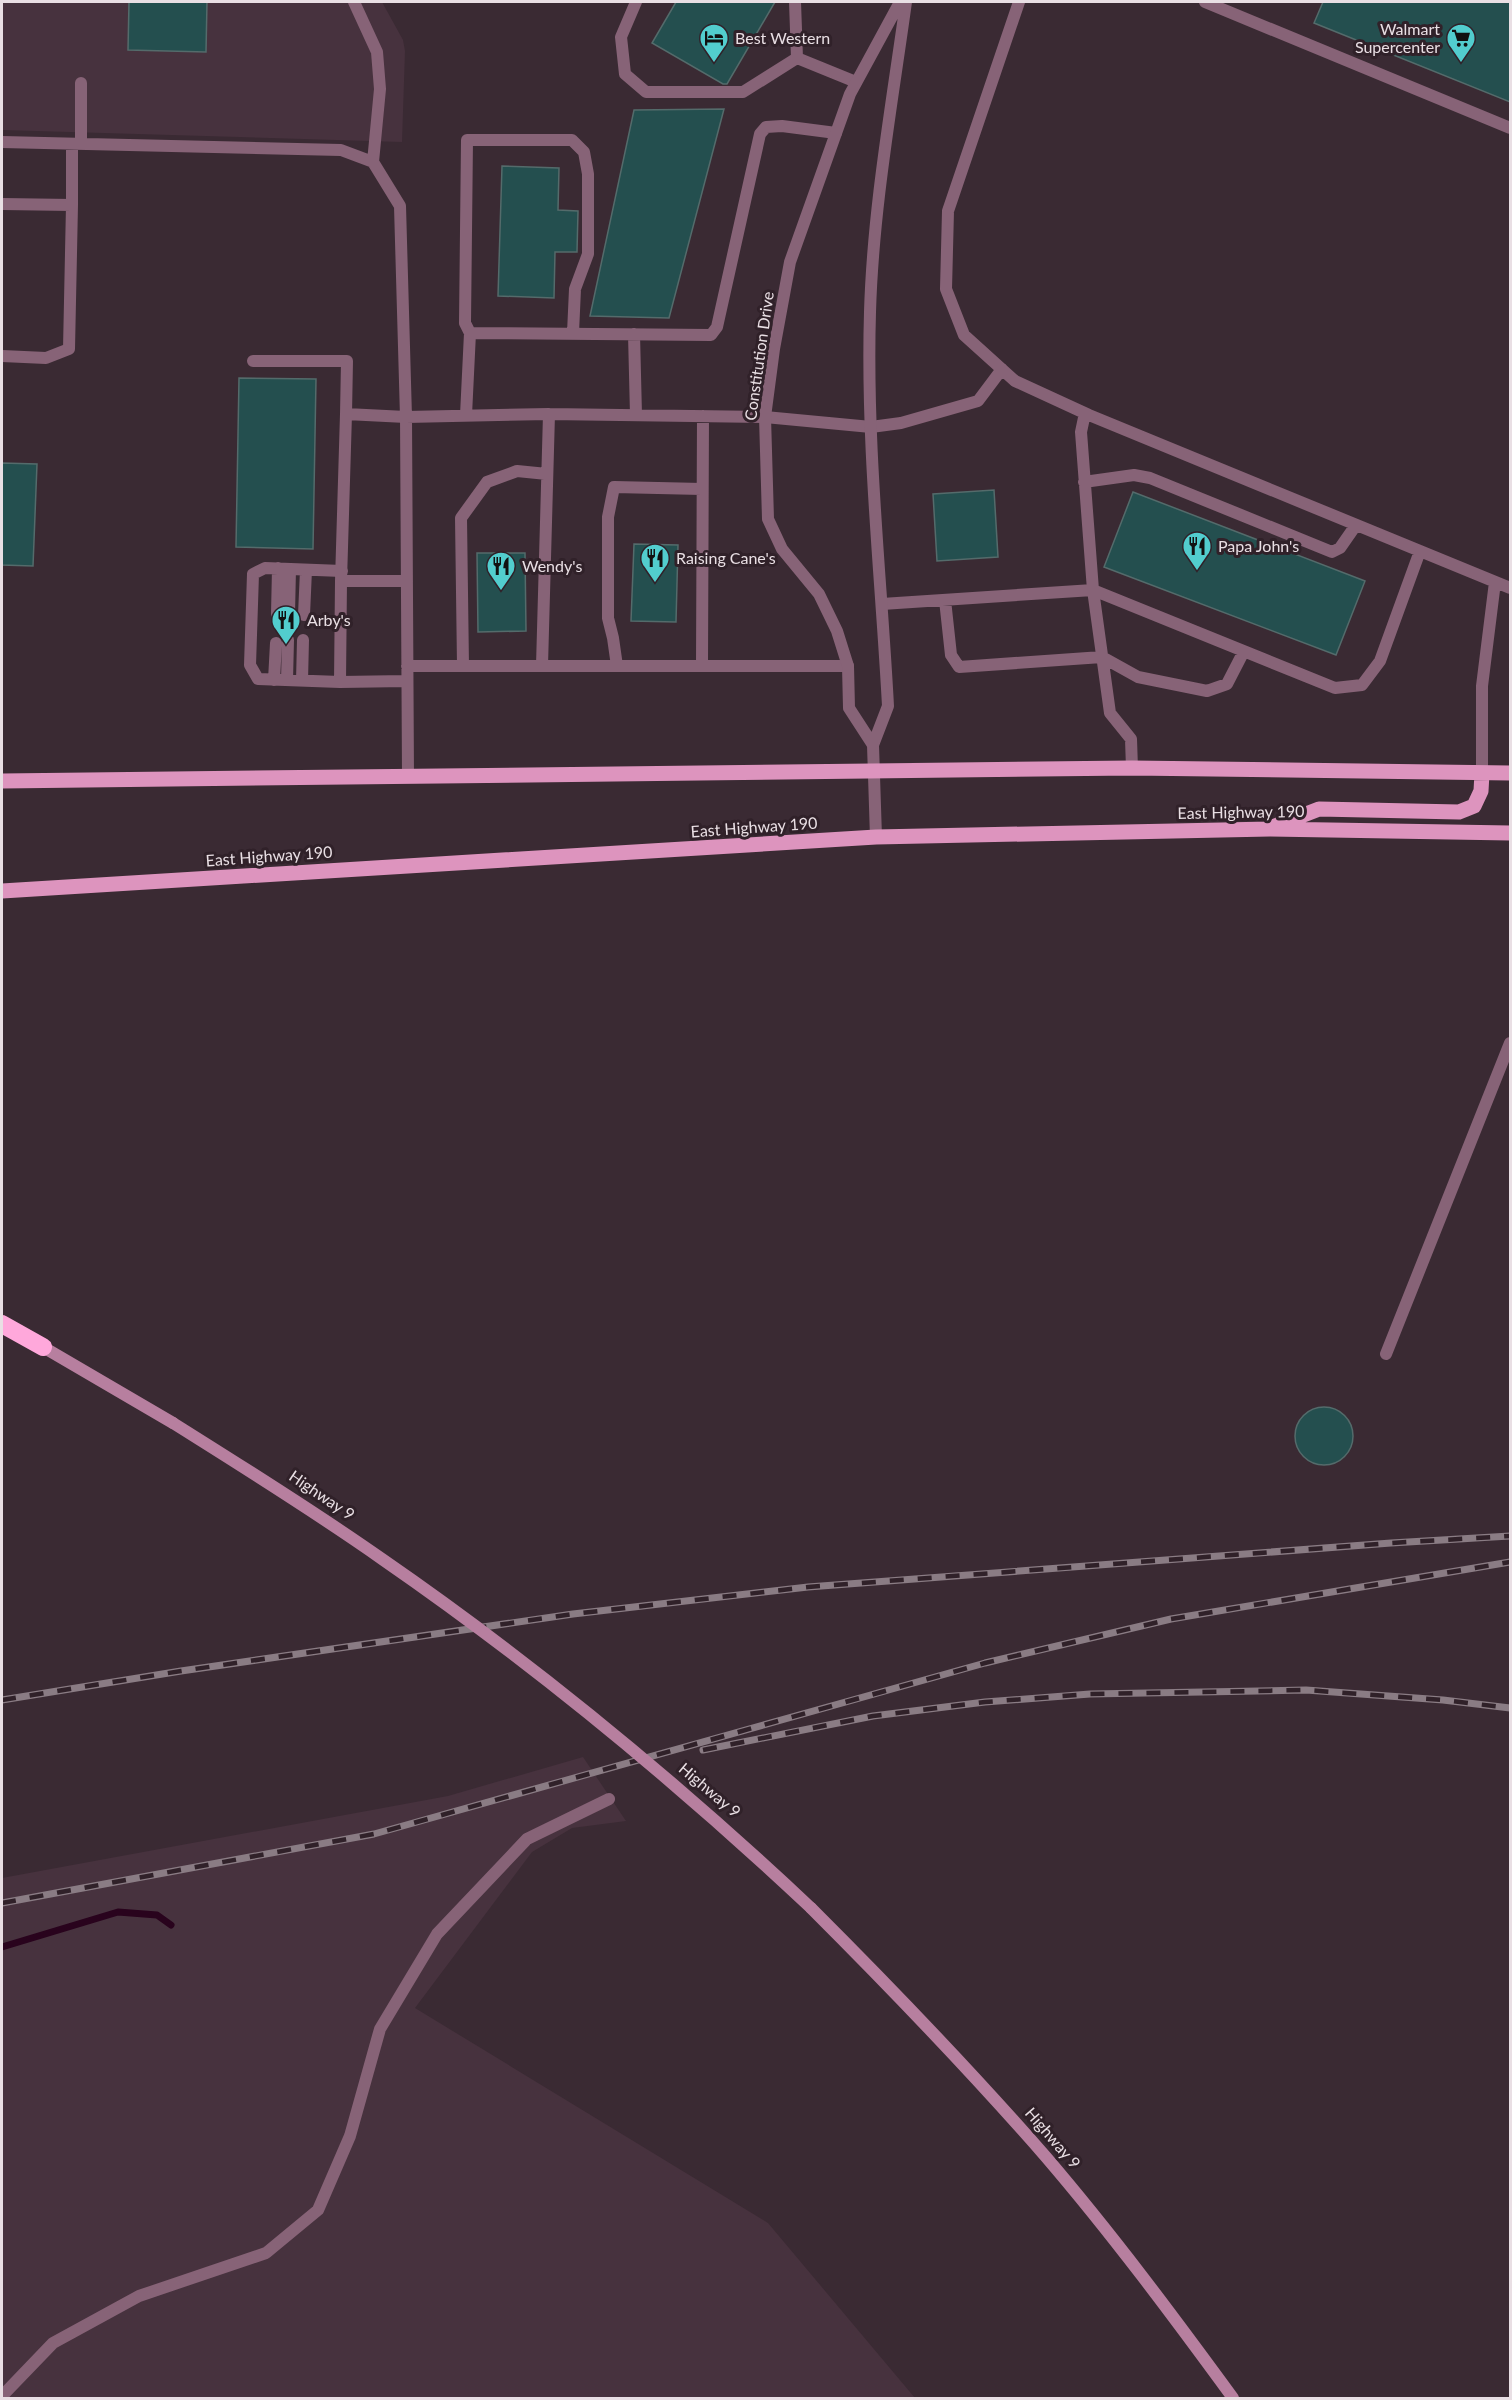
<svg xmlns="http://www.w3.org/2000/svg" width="1512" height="2400" viewBox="0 0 1512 2400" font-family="Lato,sans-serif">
<rect width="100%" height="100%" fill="#3a2a33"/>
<path fill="#47323e" d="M2,2H382L403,40L405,51L402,142L2,130Z
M583,1757L626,1821L572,1828L532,1852L415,2008L768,2223L915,2398H2V1878L448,1796Z"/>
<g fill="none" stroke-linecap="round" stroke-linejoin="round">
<path stroke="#29031d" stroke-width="7" d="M2,1947L118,1912L157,1915L171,1925"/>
</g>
<path fill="#244f4f" stroke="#546b6b" stroke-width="1.5" d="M129,2H207L206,52L128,50Z
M676,2H775L727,84H723L652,43Z
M1323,2H1510V102L1314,23Z
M724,109L669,318L590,316L634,110Z
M502,166L559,168L558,210L578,211L577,252H555L554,298L498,296Z
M239,378L316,379L313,549L236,547Z
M2,463L37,464L33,566L2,565Z
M994,490L998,557L937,561L933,494Z
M1133,492L1365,581L1336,655L1104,567Z
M634,544L678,545L676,622L631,621Z
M477,553H525L526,631L478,632Z
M1295 1436a29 29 0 1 1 58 0a29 29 0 1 1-58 0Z"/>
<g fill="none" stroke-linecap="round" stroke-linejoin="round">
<path stroke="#876377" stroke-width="12" d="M636,2L621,37L625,74L646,92H743L797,58L856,82
M795,2L797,58
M1019,2L948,211L946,289L964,335L1015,381L1089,415L1510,588
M1205,2L1510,128
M2,142L341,150L373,162
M81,144V83
M2,204L72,205V144
M573,333L575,289L588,254V174L584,152L572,140H467L465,323L470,333L711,335L717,327L760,134L766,127L782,126L836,133
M634,334L636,415
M2,356L46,358L69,349L72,205
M253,361H347L346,414L406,417L400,206L373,162L380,89L377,52L354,2
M1085,413L1081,432L1093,590L1335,688L1362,685L1380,661L1420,551
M346,414L341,581H407
M466,415L470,333
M1084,482L1134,475L1150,478L1332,552L1340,548L1356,525
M341,581L340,682L406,681
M945,600L951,655L959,667L1102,657L1138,677L1207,691L1227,684L1244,651
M882,604L1093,590L1110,713L1131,739L1132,768
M277,614L278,568
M289,614L290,569
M304,615L306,570
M407,666H848
M463,666L461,518L487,482L517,471L547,474
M542,666L549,414
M617,666L613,638L608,618V517L614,487L702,489
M702,666L703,416
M274,680L276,643
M287,680L288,640
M302,681L303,640
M340,682L258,679L250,665L253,574L265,568L342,571
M1482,773V686L1495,582
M408,777L406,417L549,414L765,417L871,427L901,423L978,401L1002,369
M1386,1354L1510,1043
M2,2396L53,2343L139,2296L266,2253L318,2210L350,2136L380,2029L437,1934L527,1839L609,1799"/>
<path stroke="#876377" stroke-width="12" d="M873,745L849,708L848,666L837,631L819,594L782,549L768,519L765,417L774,349L790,262L850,94L900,2
M876,837L873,745L888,706C881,575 866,443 870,312C873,208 892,104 906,2"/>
<path stroke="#b77f9f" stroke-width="12" d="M43,1347L173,1423
M811,1908C892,1989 971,2071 1046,2157C1112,2234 1173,2316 1233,2398"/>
<path stroke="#dd94be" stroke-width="15" d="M2,781L1132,768L1510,773
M1275,826L1319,809L1459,812L1474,806L1481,791L1482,773
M2,891L876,837L1270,829L1510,833"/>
<path stroke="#ffa8db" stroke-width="18" d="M2,1324L43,1347"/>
<g stroke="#8a7c84" stroke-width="7">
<path id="rail" d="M2,1700L181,1671L573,1614L808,1587L1391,1543L1510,1536
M703,1750L873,1716L985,1702L1090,1694L1306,1690L1443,1700L1510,1708
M2,1903L374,1834L985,1663L1171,1619L1510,1562"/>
</g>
<use href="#rail" stroke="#302129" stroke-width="4.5" stroke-dasharray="14" stroke-linecap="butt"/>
<path stroke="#b77f9f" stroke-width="12" d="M173,1423C243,1467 314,1511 382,1559C534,1664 677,1782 811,1908"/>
</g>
<defs>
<g id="hotel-pin" transform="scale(1.5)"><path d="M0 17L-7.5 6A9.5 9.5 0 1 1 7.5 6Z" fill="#52cdce" stroke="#302129"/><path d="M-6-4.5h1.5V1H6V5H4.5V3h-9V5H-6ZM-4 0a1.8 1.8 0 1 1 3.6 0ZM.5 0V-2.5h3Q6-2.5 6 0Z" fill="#111"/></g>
<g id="supermarket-pin" transform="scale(1.5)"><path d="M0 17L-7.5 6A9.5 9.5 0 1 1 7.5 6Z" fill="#52cdce" stroke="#302129"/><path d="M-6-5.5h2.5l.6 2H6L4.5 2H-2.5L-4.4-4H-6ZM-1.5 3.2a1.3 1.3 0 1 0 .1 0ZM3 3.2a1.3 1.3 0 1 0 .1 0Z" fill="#111"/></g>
<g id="restaurant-pin" transform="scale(1.5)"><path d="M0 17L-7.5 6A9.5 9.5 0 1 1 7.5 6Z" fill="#52cdce" stroke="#302129"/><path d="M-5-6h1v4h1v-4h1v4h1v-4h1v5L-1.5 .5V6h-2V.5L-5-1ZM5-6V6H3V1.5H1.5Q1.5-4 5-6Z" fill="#111"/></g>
</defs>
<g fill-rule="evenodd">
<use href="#hotel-pin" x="714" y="38"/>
<use href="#supermarket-pin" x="1461" y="38"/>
<use href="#restaurant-pin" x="1197" y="546"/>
<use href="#restaurant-pin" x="655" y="558"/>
<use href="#restaurant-pin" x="501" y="566"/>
<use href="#restaurant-pin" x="286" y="620"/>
</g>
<g text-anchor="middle" stroke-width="6" stroke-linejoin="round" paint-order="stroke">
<g font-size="16" fill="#e9dfe4" stroke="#302129" text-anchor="start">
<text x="1440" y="35" text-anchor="end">Walmart<tspan x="1440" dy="18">Supercenter</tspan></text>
<text x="735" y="44">Best Western</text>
<text x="1218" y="552">Papa John's</text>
<text x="676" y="564">Raising Cane's</text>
<text x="522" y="572">Wendy's</text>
<text x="307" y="626">Arby's</text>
</g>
<g font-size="16" fill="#e9dfe4" stroke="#302129">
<text transform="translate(759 356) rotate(-82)" y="6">Constitution Drive</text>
<text transform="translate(1241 812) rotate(-1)" y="6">East Highway 190</text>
<text transform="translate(754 827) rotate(-4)" y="6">East Highway 190</text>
<text transform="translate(269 856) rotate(-4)" y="6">East Highway 190</text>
<text transform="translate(322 1495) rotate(34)" y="6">Highway 9</text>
<text transform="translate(710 1790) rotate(40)" y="6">Highway 9</text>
<text transform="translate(1053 2138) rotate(49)" y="6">Highway 9</text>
</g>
</g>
<rect width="1512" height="2400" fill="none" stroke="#e9dfe4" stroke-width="6"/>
</svg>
